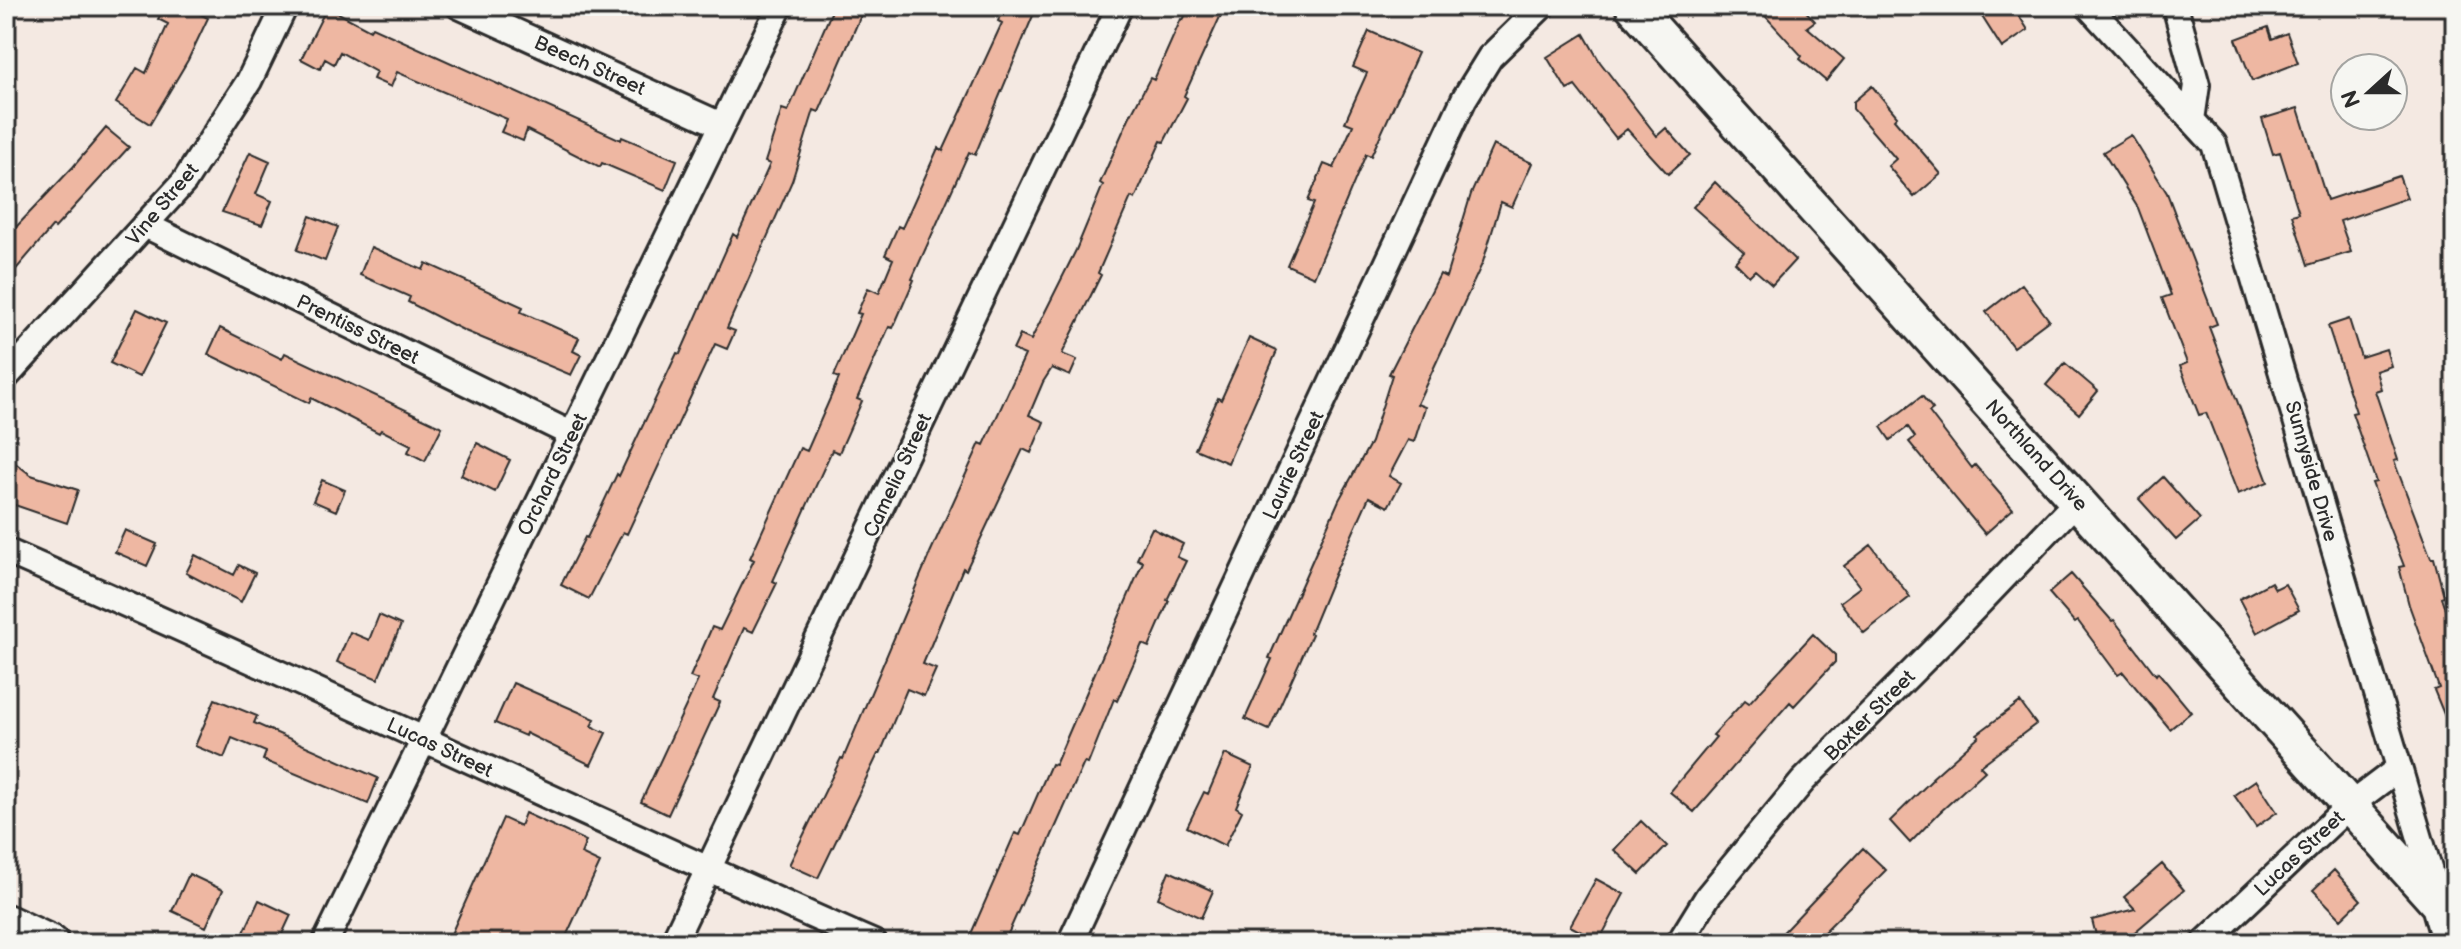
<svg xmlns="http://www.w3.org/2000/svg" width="2461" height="949" viewBox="0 0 2461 949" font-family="'Balsamiq Sans',sans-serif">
<rect width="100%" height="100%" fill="#f4e9e2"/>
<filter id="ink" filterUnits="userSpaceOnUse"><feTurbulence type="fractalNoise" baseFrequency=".0125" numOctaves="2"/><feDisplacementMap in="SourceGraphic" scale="16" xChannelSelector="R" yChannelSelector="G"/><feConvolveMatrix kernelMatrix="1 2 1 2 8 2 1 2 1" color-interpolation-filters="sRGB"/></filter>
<g filter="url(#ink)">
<path fill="#eeb7a2" stroke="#2b2b2b" stroke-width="2" d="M165,6H184L208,18L188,60L150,124L116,103L137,68L146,73L168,24L158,19Z
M834,6H865L819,112L814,110L792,181L727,328L735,331L727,349L715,344L627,534L623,532L589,599L561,585L585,537L587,538L617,474L619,476L677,353L680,354L733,234L737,237L770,164L765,162L782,109L788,111Z
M1004,6H1037L975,155L969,152L912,279L914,280L893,328L889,327L857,399L862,401L839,453L832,450L773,581L777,583L753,632L744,628L713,699L720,702L668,815L641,802L698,680L690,677L712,627L720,630L754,560L750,558L800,448L807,451L839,378L834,376L861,314L857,313L868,288L879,293L893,259L885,255L898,226L902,228L938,148L943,151L1002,23L998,21Z
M1190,6H1225L1184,96L1187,98L1164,142L1161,141L1135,199L1131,197L1098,273L1101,275L1062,354L1077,360L1070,376L1052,368L1043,382L1029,415L1044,422L1031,453L1023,449L966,570L963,568L923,664L936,669L924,696L907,689L880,754H878L818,878L789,865L841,758L843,759L930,553L980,443L984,445L1025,355L1013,350L1020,335L1031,340L1076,250L1103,185L1100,183L1129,118L1150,78L1154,80L1181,19L1183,20Z
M1756,6H1801L1815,21L1807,27L1844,59L1826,81L1800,59L1802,56Z
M1995,6H2013L2028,30L2002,48L1981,15Z
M327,7L370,30L372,27L621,140L622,137L677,160L665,190L602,163L600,167L527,130L523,141L501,132L507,119L397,72L391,87L373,79L376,72L340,52L334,64L325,59L320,69L301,59Z
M2268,27L2272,39L2287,33L2298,63L2252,81L2236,39Z
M1369,31L1418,53L1371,156L1366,154L1314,277L1287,265L1314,203L1308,201L1324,164L1334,168L1353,125L1345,122L1367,73L1353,67Z
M1584,34L1600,62L1657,136L1666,128L1690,155L1668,174L1627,129L1616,138L1575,86L1567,90L1547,57Z
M1872,86L1897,116L1894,119L1941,174L1914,197L1888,166L1896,159L1853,109V102Z
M2298,108L2327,200L2399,176L2407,198L2340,221L2351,252L2308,265L2292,215L2299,213L2280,152L2273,154L2262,119Z
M106,128L129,147L55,228L53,226L6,281V218L16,227L73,167Z
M2131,135L2167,193L2217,324L2209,327L2268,482L2238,494L2206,413L2199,415L2180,366L2187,363L2162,298L2171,295L2138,208L2103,152Z
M1493,145L1532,163L1512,207L1501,202L1483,262L1417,404L1425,407L1414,442L1408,440L1389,476L1401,483L1388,507L1369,497L1334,575L1310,633L1312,634L1269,730L1245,719L1272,659L1269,658L1339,500L1371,442L1392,375L1389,374L1440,274L1446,277L1471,194Z
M250,152L270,161L256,194L272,201L262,225L222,212Z
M1715,182L1795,260L1772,285L1755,270L1749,276L1735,262L1744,252L1693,207Z
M310,216L338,227L325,261L297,250Z
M371,247L423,270L426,263L523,307L521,312L579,338L573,351L581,355L571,375L465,331L408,302L410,297L360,275Z
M2022,284L2049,320L2013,347L1986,312Z
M137,309L166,323L139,377L110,363Z
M2349,319L2361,357L2386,349L2391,366L2376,371L2381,389L2375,391L2398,460L2394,461L2431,558H2434L2444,596L2441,597L2455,637V741L2434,690L2439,688L2409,605L2399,567L2404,566L2372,483L2376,482L2352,413L2356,412L2328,326Z
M220,328L282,359L285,353L442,427L425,461L408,452L411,445L381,430L379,433L311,398L309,403L208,354Z
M1249,338L1277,351L1228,463L1195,449L1218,398L1221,400Z
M2065,363L2098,391L2079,414L2046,385Z
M1922,396L1933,409L1929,412L1972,468L1975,465L2013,509L1985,534L1909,442L1915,437L1908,427L1890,440L1881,427Z
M477,443L510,460L495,492L461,475Z
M6,456L31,475L78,490L67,523L6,502Z
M2163,477L2200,519L2176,540L2139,499Z
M322,480L345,490L336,511L313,501Z
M1152,528L1183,544L1177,557L1186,561L1167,600L1169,601L1149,647L1142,644L1117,701L1114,699L1088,764L1084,763L1004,943H967L1015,833L1020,835L1051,764L1055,765L1143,562L1137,559Z
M125,530L157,544L147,566L115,552Z
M1871,545L1910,597L1864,633L1840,602L1860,587L1844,566Z
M195,555L234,575L239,565L255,573L241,602L186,573Z
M2071,574L2112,621L2114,620L2156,675L2158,672L2191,712L2170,729L2123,672L2118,675L2078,621L2075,623L2049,593Z
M2271,582L2275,589L2285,584L2299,610L2257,633L2239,599Z
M379,615L401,625L378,679L337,662L350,632L369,640Z
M1813,634L1835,655V662L1794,706L1790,702L1694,812L1670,792L1716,737L1713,735L1745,700L1749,703Z
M513,683L595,719L591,726L606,733L591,765L526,733L525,736L495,723Z
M215,699L257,716L254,723L378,778L368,804L263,760L266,752L232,738L224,758L195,746Z
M2020,702L2036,724L1980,766L1985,771L1939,813L1910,843L1890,821L1933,779L1932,778L1979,736L1977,734Z
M1225,754L1253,767L1236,807L1242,811L1225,846L1187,827L1204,792L1208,794Z
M2256,780L2277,812L2256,827L2234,795Z
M525,813L586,841L581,854L600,863L563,943H447L503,818L520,826Z
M1641,821L1667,846L1640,874L1614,850Z
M1863,848L1886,870L1813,943H1773Z
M2162,864L2184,890L2129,937L2130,943H2098L2092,920L2135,909L2124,897Z
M2334,870L2361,900L2341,919L2313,890Z
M1169,871L1213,891L1201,918L1158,898Z
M189,874L223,890L206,927L172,911Z
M1596,879L1624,894L1599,941L1570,926Z
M259,900L291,915L278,943H239Z"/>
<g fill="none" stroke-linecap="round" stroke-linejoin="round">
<g stroke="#2b2b2b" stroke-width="30">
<path id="street" d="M459,6L721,125
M2088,6L2192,120
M2175,6L2197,85L2192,120L2214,144L2438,899
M145,225L571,434
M6,377L184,182L249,81L285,6
M6,551C297,678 583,815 874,943
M325,943L780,6
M673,943L1120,6
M1070,943L1464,99L1490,57L1542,6
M1679,943L1708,896L1803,781L1942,642L2077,501
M2204,943L2350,805L2399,768"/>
</g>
<g stroke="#2b2b2b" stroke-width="40">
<path id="secondary" d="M1633,6L2439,905L2450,943
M6,922L51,943"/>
</g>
<use href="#street" stroke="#f6f6f2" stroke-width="24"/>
<use href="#secondary" stroke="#f6f6f2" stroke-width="34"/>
</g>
</g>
<g text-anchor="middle" stroke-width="6" stroke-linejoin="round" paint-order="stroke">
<g font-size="20" fill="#2b2b2b" stroke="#f6f6f2">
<text transform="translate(590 65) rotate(24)" y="7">Beech Street</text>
<text transform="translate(162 204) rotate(-50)" y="7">Vine Street</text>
<text transform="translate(358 329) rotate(26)" y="7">Prentiss Street</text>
<text transform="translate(2037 455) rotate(48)" y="7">Northland Drive</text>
<text transform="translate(1293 465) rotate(-65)" y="7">Laurie Street</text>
<text transform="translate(2312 471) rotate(74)" y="7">Sunnyside Drive</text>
<text transform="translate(552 474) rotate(-64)" y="7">Orchard Street</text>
<text transform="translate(897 475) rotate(-65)" y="7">Camelia Street</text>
<text transform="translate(1869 715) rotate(-45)" y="7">Baxter Street</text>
<text transform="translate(440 747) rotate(25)" y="7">Lucas Street</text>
<text transform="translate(2299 853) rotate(-43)" y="7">Lucas Street</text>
</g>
</g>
<rect width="2461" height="949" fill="none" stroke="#f6f6f2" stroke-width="32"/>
<rect x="16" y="16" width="2429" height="917" fill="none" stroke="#2b2b2b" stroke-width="3" filter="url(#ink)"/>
<g transform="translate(2369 92) rotate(249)"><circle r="38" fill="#f6f6f2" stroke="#a5a5a2" stroke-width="2"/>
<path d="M0-6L14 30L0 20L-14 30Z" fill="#2b2b2b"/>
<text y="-12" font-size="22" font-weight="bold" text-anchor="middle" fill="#2b2b2b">N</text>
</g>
</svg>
